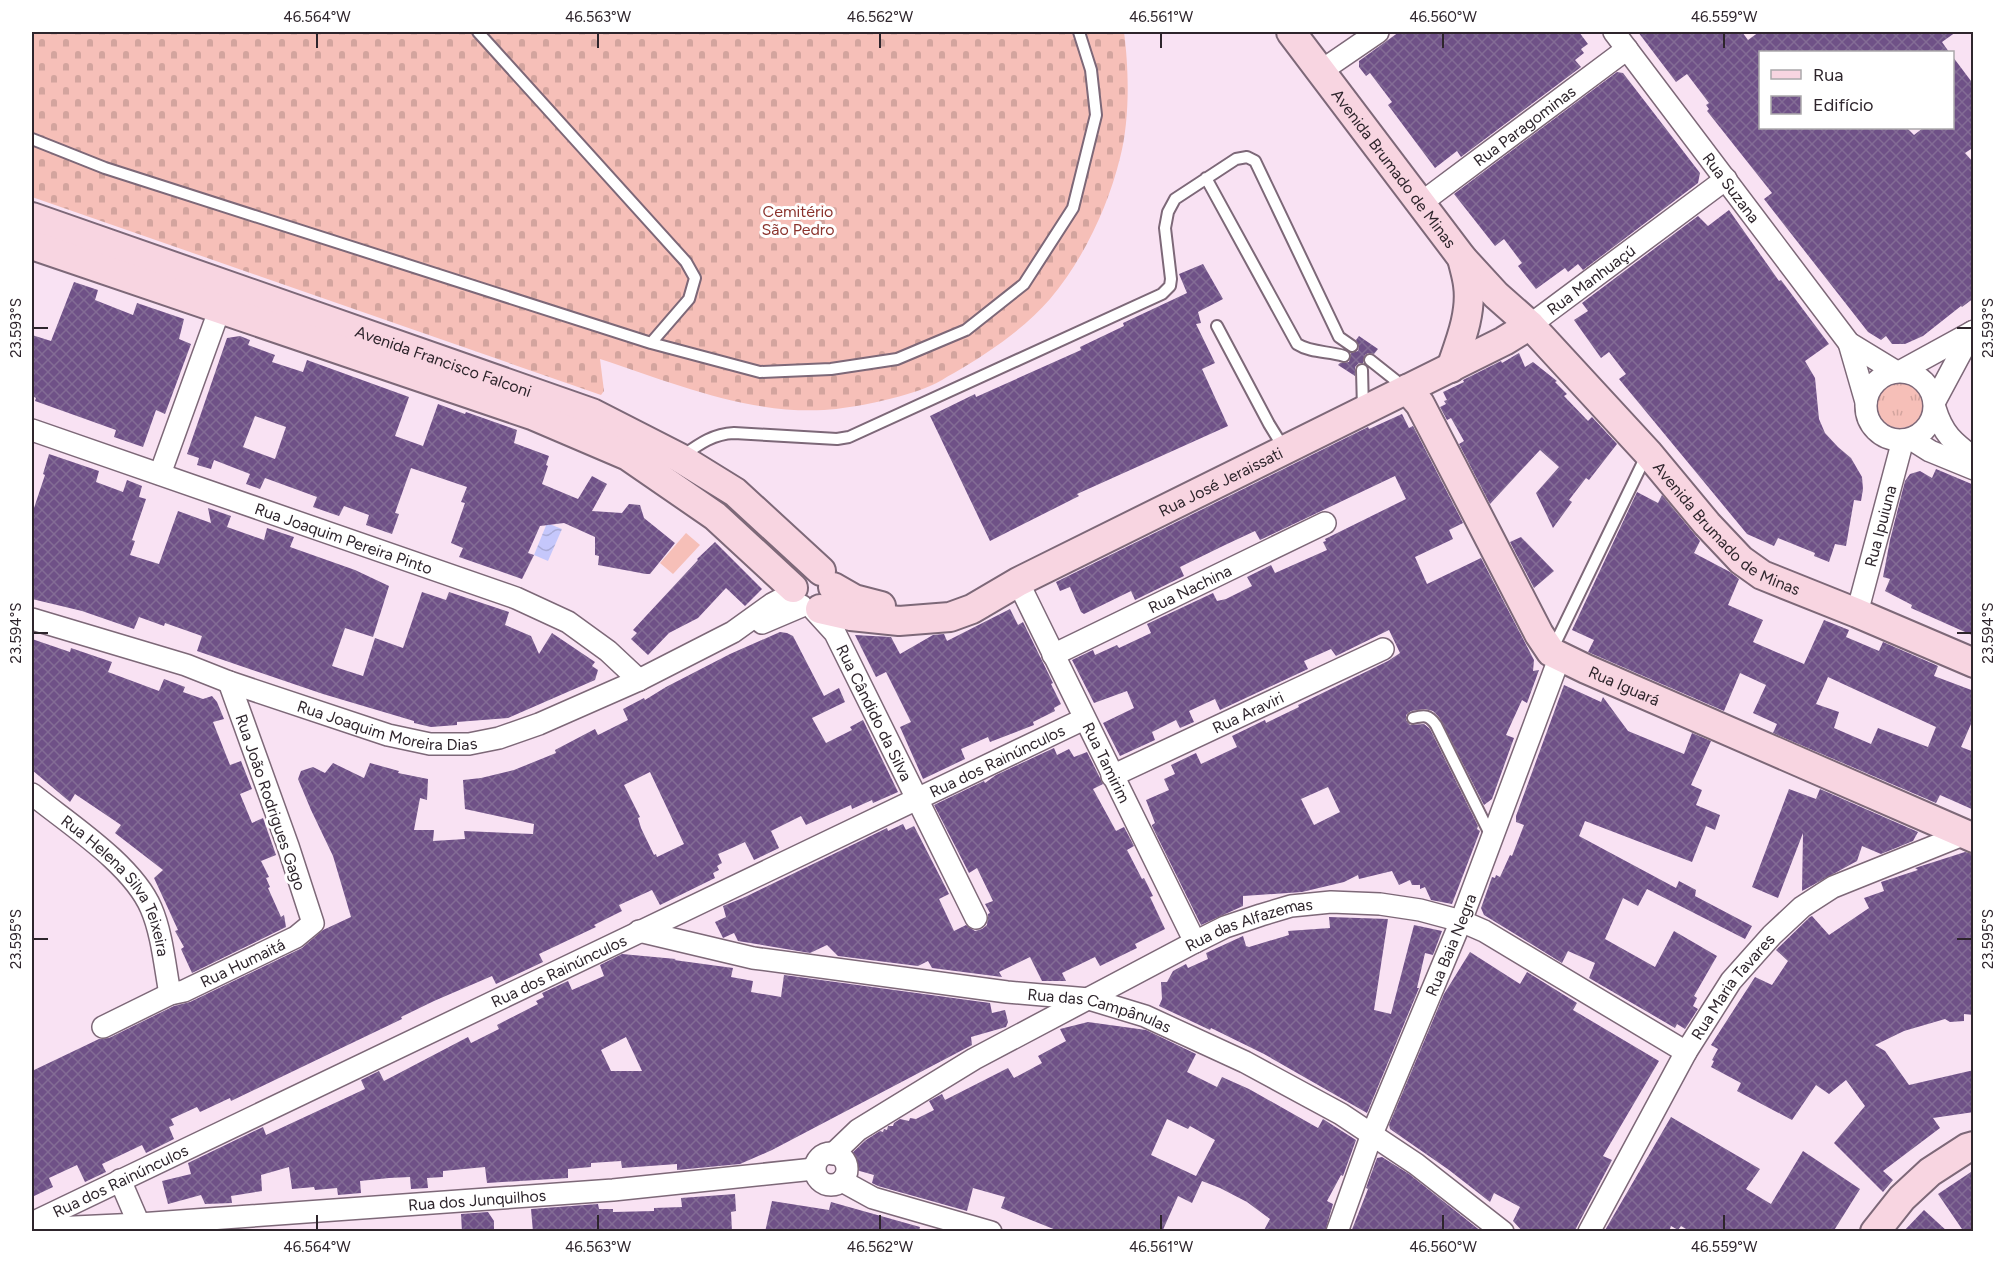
<svg xmlns="http://www.w3.org/2000/svg" width="2005" height="1263" viewBox="0 0 2005 1263" font-family="Figtree,sans-serif">
<defs>
<pattern id="cemetery-stones" width="16" height="16" patternUnits="userSpaceOnUse" patternTransform="scale(1.5)"><rect width="16" height="16" fill="#f6bfb8"/><path d="M2 7V4a2 2 0 0 1 4 0v3zM10 15v-3a2 2 0 0 1 4 0v3z" fill="#d3a49e"/></pattern>
<pattern id="park-tufts" width="24" height="20" patternUnits="userSpaceOnUse" patternTransform="scale(1.5)"><rect width="24" height="20" fill="#f6bfb8"/><path d="M3 7l-1-3M5 7V3M7 7l1-3M15 17l-1-3M17 17v-4M19 17l1-3" fill="none" stroke="#d3a49e"/></pattern>
<pattern id="water-waves" width="16" height="10" patternUnits="userSpaceOnUse" patternTransform="scale(1.5)"><rect width="16" height="10" fill="#c5c7fb"/><path d="M0 5q4-4 8 0t8 0" fill="none" stroke="#aaabd7"/></pattern>
<pattern id="building-cross-hatch" width="8" height="8" patternUnits="userSpaceOnUse" patternTransform="scale(1.5)"><rect width="8" height="8" fill="#6f5187"/><path d="M0 0l8 8M0 8l8-8" fill="none" stroke="#836c95"/></pattern>
</defs>
<rect width="100%" height="100%" fill="#f9e2f3"/>
<path fill="url(#cemetery-stones)" d="M32,32H1124C1129,70 1130,120 1120,158C1108,207 1083,260 1050,299C1024,329 988,353 954,373C946,377 938,383 930,386C902,398 855,408 824,410C746,414 673,383 600,359L604,391L601,395L32,197Z"/>
<path fill="url(#park-tufts)" d="M1876 404a24 24 0 1 1 48 0a24 24 0 1 1-48 0Z"/>
<path fill="#f6bfb8" d="M686,533L700,545L673,574L660,563Z"/>
<path fill="url(#water-waves)" d="M547,523L562,529L548,561L534,555Z"/>
<path fill="url(#building-cross-hatch)" fill-rule="evenodd" d="M1399,32H1579L1588,44L1581,49L1584,53L1575,60L1581,67L1461,157L1457,151L1435,168L1388,105L1392,102L1370,73L1366,76L1359,67V61Z
M1638,32H1742L1748,40L1759,32H1956L1942,42L1949,52H1761V128H1907L1914,135L1923,128H1953V57L1974,85V147L1965,153L1974,163V298L1962,307L1961,306L1923,336L1905,344H1892L1886,336L1881,340L1868,332L1764,199L1772,193L1707,111L1709,109L1706,105L1709,103L1687,74L1676,82Z
M1617,72L1623,73L1700,173L1698,183L1583,270L1578,264L1568,272L1565,268L1536,289L1518,266L1522,263L1504,239L1495,246L1454,194Z
M1729,210L1779,281L1781,280L1829,344L1805,361L1815,378L1819,419L1825,433L1838,447L1851,458L1862,477L1863,489L1861,501L1854,500L1846,546L1835,544L1829,562L1814,556L1815,553L1778,538L1774,546L1747,534L1619,379L1626,374L1609,352L1601,358L1574,320L1588,311L1582,303L1698,216L1708,226Z
M1203,264L1223,299L1198,312L1201,323L1196,324L1215,363L1202,369L1228,426L1077,494L1079,496L990,541L930,416L975,394L976,397L1081,350L1080,347L1124,326L1123,323L1187,293L1179,274Z
M74,282L98,290L95,300L133,315L137,303L184,319L179,339L191,344L165,414L156,410L143,447L114,437L116,430L35,401L36,398L32,396V335L51,341Z
M240,336L250,340L248,345L275,355L272,362L303,372L307,360L409,397L395,436L423,446L438,404L465,414L466,412L517,430L514,443L549,456L546,465L548,466L542,484L578,499L592,476L607,484L592,511L622,513L629,504L640,505L644,518L675,543L650,574H646L598,565L599,556L595,555V537L564,523L540,526L528,553L534,555L522,579L459,557L463,548L451,543L465,503L461,502L467,487L411,468L395,513L399,514L392,534L366,525L369,515L344,506L339,516L313,507L317,497L265,478L260,489L246,484L250,474L214,460L211,469L197,465L199,458L187,454L227,338ZM255,416L286,427L275,459L243,447Z
M1359,336L1378,349L1374,354L1368,353L1365,355L1363,363H1359L1355,367V376L1338,365L1340,363L1349,362L1351,353L1358,351L1359,346L1356,340Z
M1519,353L1525,367L1533,362L1557,381L1555,382L1567,394L1564,396L1588,421L1592,417L1617,444L1589,480L1586,478L1569,500L1572,502L1553,528L1536,493L1559,467L1540,450L1490,504L1459,444L1464,441L1451,418L1447,420L1440,407L1446,404L1444,401L1447,400L1443,392L1464,382L1463,380L1501,361L1502,363Z
M1402,414L1409,428L1413,426L1463,523L1449,530L1453,539L1415,557L1427,584L1481,558L1534,660L1533,671L1539,670L1527,703L1522,700L1506,735L1514,738L1492,799L1484,805L1439,717L1433,711L1425,709L1411,711L1406,715V720L1410,725L1424,724L1430,729L1478,826L1477,829L1480,831L1452,904L1431,900L1425,887L1420,889V885H1412L1410,880L1399,885L1392,871L1359,879L1358,875L1344,882L1302,892L1243,896V906L1201,925L1152,826V825L1155,823L1146,800L1169,790L1164,779L1175,774L1171,765L1196,753L1201,764L1237,747L1232,736L1265,720L1266,723L1299,707L1298,705L1388,661L1400,653L1389,630L1336,656L1331,649L1304,661L1308,669L1220,710L1215,699L1189,711L1194,722L1180,728L1176,720L1152,732L1155,740L1120,756L1103,723L1134,708L1127,691L1094,703L1072,660L1093,650L1095,655L1117,645L1119,648L1151,633L1147,624L1213,593L1217,601L1226,599L1252,586L1247,577L1271,565L1275,573L1327,550L1323,542L1326,541L1325,539L1406,499L1395,476L1260,540L1255,531L1225,545L1180,567L1184,576L1135,600L1131,591L1084,614L1081,612L1070,587L1060,591L1056,582L1368,427L1369,429ZM1328,787L1340,812L1314,825L1301,799Z
M49,454L99,471L96,482L123,492L127,480L142,486L139,497L146,499L132,540L135,541L130,555L159,564L178,511L211,523L208,508L231,516L227,527L264,540L267,528L294,537L290,547L355,570L389,586L373,637L345,628L332,666L363,676L375,638L403,648L422,592L446,600L449,592L509,612L505,625L531,636L539,654L552,633L595,662L592,666L598,670L595,680L508,718L457,722V725L431,727L414,723V721L323,694L197,651L202,636L165,623L164,626L139,617L134,629L82,611L32,599V514L45,475L43,474Z
M1936,469L1974,485V636L1911,608L1912,605L1885,591L1890,579L1883,577L1890,540L1905,481L1910,474L1920,471L1932,478Z
M1637,492L1658,503L1662,495L1700,541L1694,553L1730,572L1739,579L1728,605L1763,620L1753,642L1804,664L1824,620L1849,630L1846,637L1879,651L1883,642L1938,666L1934,676L1974,691V717L1961,747L1974,752V810L1940,795L1936,803L1773,733L1777,724L1753,713L1766,685L1740,673L1724,711L1588,652L1594,640L1572,630ZM1828,677L1936,727L1928,747L1878,728L1871,744L1834,728L1839,712L1816,704Z
M1521,537L1554,571L1534,588L1510,542Z
M715,542L762,589L745,606L726,588L698,618L669,633L648,655L631,639L637,633L633,630L698,560L697,559Z
M1010,609L1018,625L1023,622L1053,683L1051,684L1061,704L1054,708L1055,711L1033,722L1034,725L990,742L988,737L961,749L965,759L923,779L900,727L911,722L886,672L876,677L855,635L891,637L900,654L933,635L944,634L947,641Z
M780,632L787,633L793,636L824,696L839,688L845,702L812,718L826,743L852,730L850,727L863,720L898,792L873,803L872,800L852,809L851,805L806,825L801,816L771,831L779,848L754,860L745,842L732,848L718,854L722,863L717,866L719,870L713,873L715,878L660,905L652,890L619,905L622,911L594,925L596,927L539,954L543,962L496,984L492,976L434,1001L401,1017L402,1019L231,1101L230,1098L200,1112L197,1107L171,1119L174,1125L169,1127L174,1139L146,1153L142,1145L102,1164L106,1172L85,1182L77,1165L49,1178L53,1187L32,1197V1071L99,1039L109,1038L174,1006L190,1002L302,948L323,930L351,917L333,856L311,810L298,779L301,771L313,767L325,773L333,763L364,778L370,763L399,771L398,773L428,779L427,800L420,798L414,830H434L433,841L465,839L464,831L533,834L534,824L465,809L463,780L481,778L514,770L556,753L555,750L595,729L598,735L628,720L623,709L644,698L645,700L666,687L730,654ZM650,772L684,844L657,857L656,854L654,855L641,828L638,818L640,817L624,785Z
M32,639L70,652L71,648L112,662L108,672L159,691L164,679L185,687L183,692L203,699L212,696L217,702L224,719L213,722L230,765L241,761L252,789L240,794L252,823L263,818L276,855L261,861L269,877L266,878L270,887L268,888L281,917L284,915L286,927L192,973L181,949L184,947L175,931L178,930L154,878L163,870L115,833L121,825L75,794L70,802L32,770Z
M1564,685L1601,702L1603,697L1628,731L1684,754L1692,733L1711,741L1691,785L1702,790L1696,805L1720,815L1715,830L1706,826L1692,862L1585,821L1579,836L1676,888L1679,881L1696,890L1695,896L1752,926L1745,939L1647,889L1638,906L1623,898L1605,939L1655,967L1674,931L1717,956L1694,996L1697,998L1693,1006L1698,1009L1685,1029L1677,1024L1675,1028L1589,978L1595,963L1568,951L1562,963L1484,915L1481,908L1492,877L1495,878L1496,875L1500,877L1510,855L1512,856L1524,825L1516,822V816Z
M1054,748L1057,755L1069,749L1074,757L1087,752L1103,784L1093,789L1116,831L1124,827L1134,846L1127,850L1142,879L1144,878L1153,896L1150,897L1165,929L1135,944L1137,948L1100,966L1095,957L1062,973L1066,981H1042L1030,957L999,972L1002,977L932,968L928,961L918,966L838,956L827,945L810,953L738,941L734,933L723,938L715,922L726,917L723,906L745,897L887,828L888,831L903,824L906,830L914,826L949,894L939,899L954,931L966,925L975,931L982,929L987,925L988,914L990,913L985,904L993,901L977,868L969,873L934,805L984,781L985,783L996,775Z
M1789,789L1816,799L1820,789L1918,832L1913,841L1881,854L1862,846L1857,861L1802,891L1803,833L1778,898L1752,887Z
M1965,852L1974,854V1015L1964,1014V1021L1950,1022L1945,1019L1904,1031L1875,1045L1885,1051L1909,1085L1974,1070V1112L1933,1118L1940,1128L1883,1171L1893,1180L1883,1192L1834,1143L1865,1106L1846,1080L1829,1094L1816,1085L1792,1120L1737,1091L1741,1083L1711,1067L1714,1061L1712,1060L1718,1049L1711,1045L1755,977L1772,985L1788,961L1776,950L1810,917L1812,916L1829,935L1869,908L1864,898L1884,891L1881,882L1918,870L1915,868Z
M1329,917L1388,919L1374,1010L1391,1014L1414,925L1442,931L1433,955L1425,953L1417,988H1419L1367,1113L1264,1054L1211,1028L1210,1030L1159,1006L1162,999L1161,982H1167L1173,971L1186,964L1188,968L1208,959L1206,953L1243,936L1246,946L1249,947L1289,935L1288,931L1330,928Z
M1470,952L1520,984L1527,972L1577,1003L1573,1010L1659,1061L1603,1156L1612,1160L1574,1232H1523L1513,1221L1520,1207L1494,1193L1490,1202L1449,1170L1390,1129L1389,1125L1444,994Z
M622,954L676,959L674,960L733,968L731,977L753,981L751,992L781,997L784,975L990,1003L992,1013L1005,1010L1008,1022L1006,1027L971,1037L972,1045L772,1150L740,1164L677,1170V1164L622,1168L621,1161L591,1163V1167L568,1169V1178L487,1183L485,1167L443,1171V1177L427,1178L428,1188L411,1189L410,1177L389,1178L360,1181L361,1193L338,1195L337,1188L315,1190L314,1187L292,1189L289,1167L261,1175L262,1191L231,1196L232,1203L205,1204L201,1195L168,1204L162,1181L191,1174L188,1163L263,1127L266,1135L365,1089L361,1080L379,1071L384,1081L468,1037L471,1043L499,1029L497,1025L538,1004L536,1001L544,997L542,993L568,981L572,990L604,976L600,965ZM626,1037L642,1071H611L601,1050Z
M1088,1022L1146,1030L1196,1054L1187,1072L1217,1087L1222,1077L1249,1089L1318,1128L1323,1119L1356,1140L1343,1176L1341,1175L1327,1201L1333,1204L1325,1232H1263L1270,1219L1247,1202L1220,1188L1202,1181L1192,1203L1178,1196L1162,1232H1061L1001,1208L1005,1197L973,1188L967,1211L878,1186L872,1183L874,1175L856,1170L858,1163L849,1161L850,1155L866,1140L880,1131L883,1132L884,1129L887,1130L888,1126H893L894,1123L900,1119L909,1121L910,1118L916,1119L934,1110L929,1101L942,1094L945,1100L1008,1068L1014,1078L1042,1063L1038,1056L1066,1041L1060,1029ZM1167,1119L1188,1129L1190,1126L1215,1140L1196,1176L1151,1155Z
M1671,1117L1760,1169L1746,1189L1771,1204L1803,1151L1860,1189L1833,1232H1691L1681,1226L1678,1230L1671,1226L1669,1232H1604Z
M1382,1157L1409,1174L1482,1232H1351L1368,1189L1366,1188L1377,1158Z
M1974,1170V1232H1964L1938,1194Z
M735,1194L736,1211L731,1212L732,1232H533L531,1209L598,1204L599,1209H613V1212L654,1211V1208L682,1207L681,1198Z
M772,1201L829,1210L831,1202L920,1227L919,1232H765Z
M1924,1210L1948,1232H1903Z
M488,1212L494,1221V1232H462L461,1214Z"/>
<g fill="none" stroke-linecap="round" stroke-linejoin="round">
<g stroke="#7d6878" stroke-width="14">
<path id="lane" d="M478,32L686,262L695,278L689,299L651,343
M32,139L105,168L651,343L760,372L831,369L897,359L966,330L1024,284L1073,208L1096,115L1091,70L1079,32
M1206,178L1297,344C1311,353 1328,351 1344,356
M1217,326L1269,424L1285,450
M1370,360L1404,387
M1362,370L1363,409
M681,457C698,445 712,434 734,433L837,439L849,437L1162,294L1170,286L1171,279L1165,228L1168,212L1175,199L1236,159L1247,157L1255,161L1339,337L1352,346
M1552,650L1646,456
M1413,718C1425,715 1429,715 1436,725L1492,838"/>
</g>
<g stroke="#7d6878" stroke-width="24">
<g id="street">
<path id="s1" d="M1614,32L1849,343L1895,371"/>
<path d="M1321,71L1378,32"/>
<path id="s2" d="M1421,203L1627,49"/>
<path id="s3" d="M1530,325L1726,179"/>
<path d="M1849,343L1866,402"/>
<path d="M1901,371L1974,331"/>
<circle cx="1900" cy="406" r="34"/>
<path d="M1935,401L1972,332"/>
<path d="M1935,408C1943,434 1953,442 1974,458"/>
<path id="s4" d="M32,430L516,598L568,622L608,651L639,680"/>
<path d="M1911,439L1930,451L1974,469"/>
<path d="M160,474L224,297"/>
<path id="s5" d="M1018,582L1195,942"/>
<path id="s6" d="M814,610L835,633L976,918"/>
<path id="s7" d="M1857,613L1903,440"/>
<path id="s8" d="M32,619L186,665L229,682L388,735L430,744H469L499,738L539,724L639,680L733,632L772,604L793,593"/>
<path d="M762,623L802,606"/>
<path id="s9" d="M1053,655L1325,523"/>
<path id="s10" d="M1112,776L1383,649"/>
<path id="s11" d="M32,794C69,824 132,864 151,908C162,933 165,967 170,994"/>
<path id="s12" d="M639,931L753,958L1007,992L1089,999L1145,1016L1245,1062L1341,1114L1416,1164L1503,1232"/>
<path id="s13" d="M103,1027L170,994L184,991L296,937L313,923L288,846L229,682"/>
<circle cx="831" cy="1169" r="16"/>
<path id="s14" d="M833,1154L858,1130L974,1059L1195,942L1225,927L1261,915L1291,906L1331,902L1380,904L1420,910L1461,921L1484,931L1686,1052"/>
<path d="M120,1180L139,1224"/>
<path d="M842,1181L873,1198L991,1232"/>
<path id="s15" d="M32,1223L1084,719"/>
<path id="s16" d="M32,1229L139,1224L613,1190L814,1169"/>
<path id="s17" d="M1337,1232L1372,1134L1461,921L1560,656"/>
<path id="s18" d="M1589,1232L1686,1052L1731,981L1772,935L1802,907L1833,887L1965,834"/>
</g>
</g>
<g stroke="#7d6878" stroke-width="32">
<g id="secondary">
<path id="s19" d="M1291,32L1462,258L1496,295L1530,325L1648,453L1707,524L1741,560L1762,575L1857,613L1974,663"/>
<path id="s20" d="M32,217L592,413L680,458L735,492L821,571"/>
<path d="M32,245L532,415L628,456L715,516L793,588"/>
<path d="M1451,368C1460,342 1472,313 1468,285C1467,276 1464,267 1462,258"/>
<path id="s21" d="M1407,389L1420,404L1539,634L1551,652L1586,669L1974,838"/>
<path d="M833,587L854,599L881,606"/>
<path id="s22" d="M820,609L851,616L899,621L950,617L972,609L1018,582L1504,341L1530,325"/>
<path d="M1875,1232L1902,1198L1930,1172L1967,1148L1974,1146"/>
</g>
</g>
<use href="#lane" stroke="#fff" stroke-width="10"/>
<use href="#street" stroke="#fff" stroke-width="21"/>
<use href="#secondary" stroke="#f8d5e1" stroke-width="28"/>
</g>
<path fill="none" stroke="#2e252c" stroke-width="2" d="M317,33V48M598,33V48M880,33V48M1161,33V48M1443,33V48M1724,33V48M33,328H48M1957,328H1972M33,633H48M1957,633H1972M33,939H48M1957,939H1972M317,1215V1230M598,1215V1230M880,1215V1230M1161,1215V1230M1443,1215V1230M1724,1215V1230"/>
<g text-anchor="middle" stroke-width="6" stroke-linejoin="round" paint-order="stroke">
<g font-size="16" fill="#2e252c" stroke="#fff">
<text dy="6" stroke="none"><textPath href="#s2" startOffset="129">Rua Paragominas</textPath></text>
<text dy="6" stroke="none"><textPath href="#s19" startOffset="171">Avenida Brumado de Minas</textPath></text>
<text dy="6" stroke="none"><textPath href="#s1" startOffset="195">Rua Suzana</textPath></text>
<text dy="6" stroke="none"><textPath href="#s3" startOffset="76">Rua Manhuaçú</textPath></text>
<text dy="6" stroke="none"><textPath href="#s20" startOffset="436">Avenida Francisco Falconi</textPath></text>
<text dy="6" stroke="none"><textPath href="#s22" startOffset="434">Rua José Jeraissati</textPath></text>
<text dy="6" stroke="none"><textPath href="#s19" startOffset="664">Avenida Brumado de Minas</textPath></text>
<text dy="6" stroke="none"><textPath href="#s7" startOffset="90">Rua Ipuiuna</textPath></text>
<text dy="6" stroke="none"><textPath href="#s4" startOffset="330">Rua Joaquim Pereira Pinto</textPath></text>
<text dy="6" stroke="none"><textPath href="#s9" startOffset="152">Rua Nachina</textPath></text>
<text dy="6" stroke="none"><textPath href="#s21" startOffset="381">Rua Iguará</textPath></text>
<text dy="6" stroke="none"><textPath href="#s10" startOffset="150">Rua Araviri</textPath></text>
<text dy="6" stroke="none"><textPath href="#s6" startOffset="120">Rua Cândido da Silva</textPath></text>
<text dy="6" stroke="none"><textPath href="#s8" startOffset="372">Rua Joaquim Moreira Dias</textPath></text>
<text dy="6" stroke="none"><textPath href="#s15" startOffset="1070">Rua dos Rainúnculos</textPath></text>
<text dy="6" stroke="none"><textPath href="#s5" startOffset="201">Rua Tamirim</textPath></text>
<text transform="translate(271 802) rotate(71)" y="6">Rua João Rodrigues Gago</text>
<text dy="6" stroke="none"><textPath href="#s11" startOffset="128">Rua Helena Silva Teixeira</textPath></text>
<text dy="6" stroke="none"><textPath href="#s14" startOffset="478">Rua das Alfazemas</textPath></text>
<text dy="6" stroke="none"><textPath href="#s17" startOffset="309">Rua Baia Negra</textPath></text>
<text dy="6" stroke="none"><textPath href="#s13" startOffset="154">Rua Humaitá</textPath></text>
<text dy="6" stroke="none"><textPath href="#s15" startOffset="584">Rua dos Rainúnculos</textPath></text>
<text dy="6" stroke="none"><textPath href="#s18" startOffset="285">Rua Maria Tavares</textPath></text>
<text dy="6" stroke="none"><textPath href="#s12" startOffset="468">Rua das Campânulas</textPath></text>
<text dy="6" stroke="none"><textPath href="#s15" startOffset="98">Rua dos Rainúnculos</textPath></text>
<text dy="6" stroke="none"><textPath href="#s16" startOffset="446">Rua dos Junquilhos</textPath></text>
</g>
<g font-size="16" fill="#8b332d" stroke="#fff">
<text x="798" y="217">Cemitério<tspan x="798" dy="18">São Pedro</tspan></text>
</g>
</g>
<rect width="2005" height="1263" fill="none" stroke="#ffffff" stroke-width="66"/>
<rect x="1759" y="51" width="195" height="78" fill="#ffffff" stroke="#aba8ab" stroke-width="1.5"/>
<rect x="1771" y="70" width="30" height="9" fill="#f8d5e1" stroke="#aba8ab" stroke-width="1.5"/>
<text x="1813" y="81" font-size="18" fill="#2e252c">Rua</text>
<rect x="1771" y="96" width="30" height="18" fill="url(#building-cross-hatch)" stroke="#aba8ab" stroke-width="1.5"/>
<text x="1813" y="111" font-size="18" fill="#2e252c">Edifício</text>
<rect x="33" y="33" width="1939" height="1197" fill="none" stroke="#2e252c" stroke-width="2"/>
<g font-size="15" text-anchor="middle" fill="#2e252c">
<text x="317" y="22">46.564°W</text>
<text x="598" y="22">46.563°W</text>
<text x="880" y="22">46.562°W</text>
<text x="1161" y="22">46.561°W</text>
<text x="1443" y="22">46.560°W</text>
<text x="1724" y="22">46.559°W</text>
<text transform="translate(16 328) rotate(-90)" y="5">23.593°S</text>
<text transform="translate(1988 328) rotate(-90)" y="5">23.593°S</text>
<text transform="translate(16 633) rotate(-90)" y="5">23.594°S</text>
<text transform="translate(1988 633) rotate(-90)" y="5">23.594°S</text>
<text transform="translate(16 939) rotate(-90)" y="5">23.595°S</text>
<text transform="translate(1988 939) rotate(-90)" y="5">23.595°S</text>
<text x="317" y="1252">46.564°W</text>
<text x="598" y="1252">46.563°W</text>
<text x="880" y="1252">46.562°W</text>
<text x="1161" y="1252">46.561°W</text>
<text x="1443" y="1252">46.560°W</text>
<text x="1724" y="1252">46.559°W</text>
</g>
</svg>
